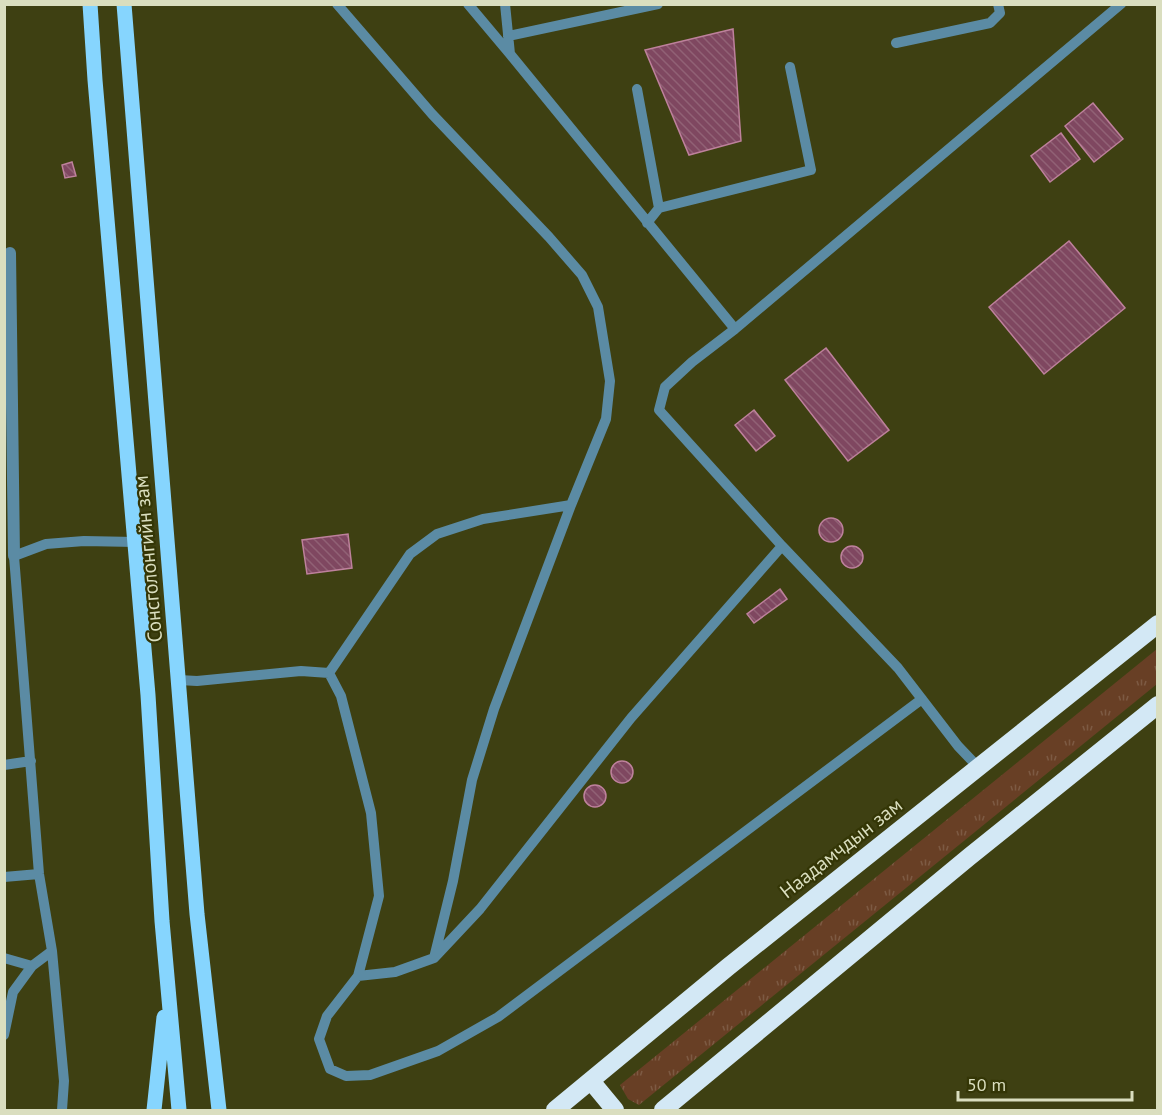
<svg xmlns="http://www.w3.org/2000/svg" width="1162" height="1115" viewBox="0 0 1162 1115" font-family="'PT Sans',sans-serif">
<defs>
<pattern id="grass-tufts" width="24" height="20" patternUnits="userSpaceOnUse" patternTransform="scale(1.5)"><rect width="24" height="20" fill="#683f25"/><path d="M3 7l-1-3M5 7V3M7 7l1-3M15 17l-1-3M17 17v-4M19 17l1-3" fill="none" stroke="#7d5a43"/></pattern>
<pattern id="building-back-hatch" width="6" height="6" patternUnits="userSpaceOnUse" patternTransform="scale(1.5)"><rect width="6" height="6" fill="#7f4760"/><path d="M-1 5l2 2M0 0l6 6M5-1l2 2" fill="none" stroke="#916175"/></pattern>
</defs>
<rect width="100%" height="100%" fill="#3e4012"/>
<path fill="url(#grass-tufts)" d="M1157,649V684L639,1105L628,1099L620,1085Z"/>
<path fill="url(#building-back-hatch)" stroke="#be819c" stroke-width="1.5" d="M733,29L741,141L689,155L645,50Z
M1093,103L1123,139L1094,162L1065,126Z
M1061,133L1080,159L1050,182L1031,156Z
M72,162L76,176L65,178L62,165Z
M1069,241L1125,308L1044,374L989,307Z
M826,348L889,430L848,461L785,380Z
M754,410L775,436L756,451L735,425Z
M819 530a12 12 0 1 1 24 0a12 12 0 1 1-24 0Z
M348,534L352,568L307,574L302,540Z
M841 557a11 11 0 1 1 22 0a11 11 0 1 1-22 0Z
M780,589L787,599L754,623L747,614Z
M611 772a11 11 0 1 1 22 0a11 11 0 1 1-22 0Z
M584 796a11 11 0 1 1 22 0a11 11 0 1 1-22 0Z"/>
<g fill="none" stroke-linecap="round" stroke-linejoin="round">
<path stroke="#5b8ba4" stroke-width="10" d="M337,4L432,114L549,237L582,275L598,307L610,381L606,419L571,505L494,709L472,780L453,881L434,958
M468,4L510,54
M505,4L510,54L735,329
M508,36L658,4
M896,43L990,23L1000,13L998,4
M637,89L659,208L647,223
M659,208L811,170L790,67
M329,673L410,554L437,534L483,519L571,505
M179,680L197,681L301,671L329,673L341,696L371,813L379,896L358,976L327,1016L319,1039L330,1069L346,1076L370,1075L438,1051L498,1017L922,699
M4,765L31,761
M979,768L958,746L898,668L782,546L659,410L665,387L692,362L735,329L1121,4
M4,877L39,874
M4,958L32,966
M358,976L395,972L434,958L480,909L631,718L782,546
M4,1035L13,992L32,966L52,951
M62,1110L64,1081L52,951L39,874L14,556L46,544L84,541L135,542"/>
<path stroke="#5b8ba4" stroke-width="12" d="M10,253L14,556"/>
<path stroke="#86d5fe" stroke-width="15" d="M90,4L95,80L148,695L162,921L179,1110
M124,4L197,914L219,1110
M154,1110L164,1017"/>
<path stroke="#d3e8f5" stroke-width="18" d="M591,1081L615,1110
M555,1110L728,967L1158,624
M663,1110L969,857L1158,705"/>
</g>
<g text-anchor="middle" stroke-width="4.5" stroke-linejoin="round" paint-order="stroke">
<g font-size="20" fill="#dadebf" stroke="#343606">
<text transform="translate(148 559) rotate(-95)" y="7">Сонсголонгийн зам</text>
<text transform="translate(841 848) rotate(-38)" y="7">Наадамчдын зам</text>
</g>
</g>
<rect width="1162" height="1115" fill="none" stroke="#dadebf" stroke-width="12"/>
<path d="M958 1091v9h174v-9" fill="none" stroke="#dadebf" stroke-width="3"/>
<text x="967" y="1091" font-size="18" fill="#dadebf" stroke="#343606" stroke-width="4.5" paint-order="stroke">50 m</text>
</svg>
